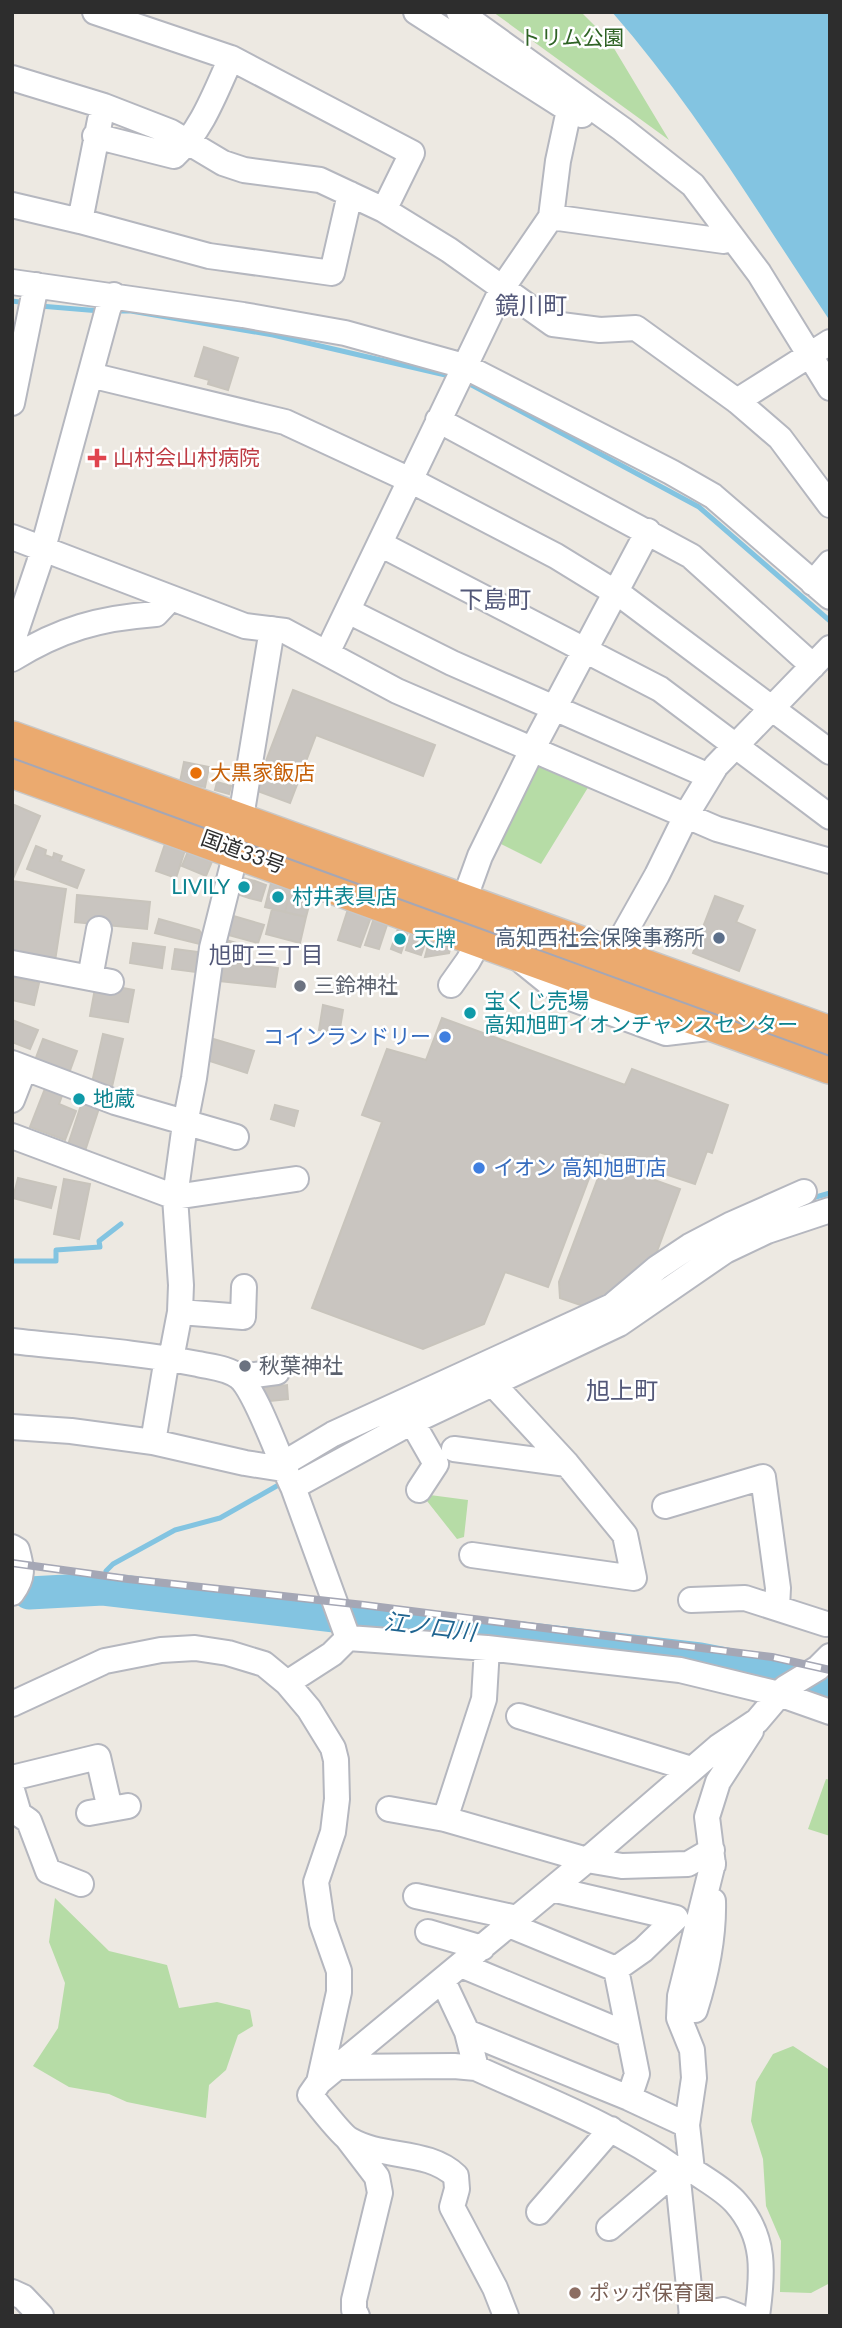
<svg xmlns="http://www.w3.org/2000/svg" width="842" height="2328" viewBox="0 0 842 2328" font-family="Lato,'Noto Sans JP',sans-serif">
<rect width="100%" height="100%" fill="#ede9e2"/>
<path fill="#b6dca6" d="M493,12H581L609,40L669,140Z
M537,759L592,781L541,864L499,843Z
M430,1495L468,1500L464,1537L457,1539L427,1501Z
M826,1779L830,1780V1836L808,1829Z
M55,1898L109,1951L167,1965L179,2008L217,2002L250,2010L253,2026L238,2035L226,2070L209,2085L206,2118L127,2102L109,2094L69,2087L33,2066L58,2028L65,1983L49,1942Z
M793,2046L830,2070V2283L811,2293L780,2292L781,2241L766,2206L763,2159L751,2121L756,2082L773,2054Z"/>
<path fill="#83c4e1" d="M612,12H830V321C760,216 695,107 612,12Z"/>
<g fill="none" stroke-linecap="round" stroke-linejoin="round">
<path stroke="#83c4e1" stroke-width="5" d="M12,301L27,303
M40,306L100,311
M113,311H131L273,335L454,377
M466,382L699,507L830,621
M809,1199L830,1193
M12,1261H56V1250L100,1247L99,1241L121,1224
M295,1472L353,1438
M106,1571L113,1564L175,1530L220,1518L282,1483"/>
<path stroke="#83c4e1" stroke-width="33" d="M29,1593L103,1589L700,1659L830,1684"/>
</g>
<path fill="#c9c5c0" stroke="#c8c4bc" stroke-width="2" d="M204,347L238,358L228,390L208,384L209,380L195,376Z
M293,690L435,745L423,776L316,735L290,803L255,790Z
M184,762L209,767L205,787L180,782Z
M217,782L231,786L229,794L215,790Z
M12,804L40,816L12,881L66,889L55,961L12,955Z
M167,838L187,844L176,878L156,871Z
M36,846L46,850L45,855L53,858L54,853L62,856L60,861L84,870L77,888L27,869Z
M189,849L213,859L206,876L182,866Z
M239,877L255,881L249,898L234,893Z
M255,881L266,885L261,901L249,898Z
M271,883L291,888L285,912L265,907Z
M291,888L312,894L306,917L285,912Z
M77,895L150,902L147,929L75,922Z
M715,896L743,906L736,922L755,930L739,971L693,953Z
M349,906L372,914L360,947L338,940Z
M272,909L306,917L300,943L266,934Z
M230,915L264,925L258,943L225,934Z
M375,915L389,919L379,949L365,945Z
M159,919L199,930L202,934L200,944L155,933Z
M399,926L409,929L401,953L391,949Z
M412,930L428,935L421,955L406,950Z
M431,935L452,942L449,953L425,957Z
M222,939L251,947L249,953L220,946Z
M133,943L165,947L162,968L130,963Z
M175,949L206,953L203,973L172,969Z
M223,961L278,968L275,987L220,981Z
M12,977L39,983L34,1005L12,1000Z
M96,983L134,990L128,1022L90,1016Z
M323,1005L343,1010L339,1034L319,1030Z
M442,1018L625,1085L632,1069L728,1105L712,1153L707,1151L695,1184L599,1152L548,1287L505,1272L484,1324L423,1349L312,1308L382,1122L362,1115L387,1049L426,1060Z
M12,1020L38,1030L30,1049L12,1042Z
M103,1034L123,1039L111,1091L91,1087Z
M210,1038L254,1051L247,1073L204,1059Z
M43,1039L77,1051L68,1076L34,1063Z
M46,1086L63,1093L59,1104L76,1111L65,1140L30,1127Z
M84,1096L101,1102L85,1151L68,1145Z
M275,1105L298,1111L294,1126L271,1119Z
M604,1162L680,1189L653,1262L589,1308L560,1298L559,1282Z
M18,1178L56,1187L51,1208L13,1198Z
M64,1179L90,1184L79,1239L54,1234Z
M287,1385L288,1399L261,1402L260,1388Z"/>
<g fill="none" stroke-linecap="round" stroke-linejoin="round">
<g stroke="#b5b7bf" stroke-width="28">
<path id="minor" d="M416,12L569,110
M459,12L622,129L693,185L759,273L830,388
M231,58L412,153L384,210
M12,78L104,106L171,132L223,163L244,170L320,180L384,210L449,250L553,324L600,330L636,328L737,401L780,438L830,505
M95,136L174,156C202,130 215,93 231,58L95,12
M12,205L80,221L100,120
M551,217L558,161L569,110L582,115
M80,221L209,256L332,273L350,194
M12,282L243,315L345,333L464,366L671,472L713,496L830,597
M90,375L285,422L410,480L556,556L626,599L830,752
M737,401L830,342
M12,403L36,285
M438,420L691,556L813,666
M12,537L245,626L285,631L397,691L717,829L830,861
M380,544L660,689L830,817
M813,583L830,563
M348,611L452,663L709,776
M12,643L39,563L108,309L114,295
M327,653L503,287L551,217L724,241
M12,659C60,629 100,618 156,614L171,598
M463,903L480,856L532,750L648,531
M612,955L657,875L688,812L716,766L830,648
M523,962L565,996L666,1033L716,1027
M12,963L111,982
M90,978L99,929
M451,985L468,961L487,927
M12,1063L115,1102L236,1137
M12,1100L21,1077
M12,1136L175,1197L296,1179
M180,1312L243,1317L244,1287
M12,1341C74,1348 137,1352 198,1364C211,1367 228,1368 239,1377C256,1390 280,1462 293,1487L348,1638
M171,1359L180,1312L181,1285L175,1197L185,1124L194,1078L212,948L234,860L272,629
M239,1377L277,1372
M412,1422L436,1464L419,1490
M12,1427L71,1431L153,1442L245,1463L283,1469
M153,1442L167,1358
M454,1449L567,1464
M281,1465L333,1434L612,1306L657,1268L690,1246L732,1224L804,1192
M293,1487L412,1422L619,1324L725,1251L767,1231L830,1210
M665,1506L763,1477L778,1588L777,1608
M12,1547L17,1550C22,1568 24,1577 12,1593
M472,1555L634,1578L625,1535L567,1464L492,1383
M691,1600L745,1598L826,1624
M348,1638L487,1648L680,1670L779,1694L830,1712
M287,1683L332,1654L348,1638
M12,1704L105,1661L161,1650L195,1648L228,1653L264,1664L287,1683L309,1709L333,1748L336,1760L337,1799L333,1832L316,1882L322,1923L339,1971V1992L319,2082
M519,1716L691,1769
M12,1778L98,1757L110,1809
M12,1790L19,1814L29,1821L48,1871L81,1884
M389,1809L445,1819L587,1860L622,1866L688,1864L712,1850
M89,1813L128,1806
M445,1819L484,1699L487,1648
M713,1865L707,1817L718,1782L751,1731
M552,1889L676,1918L643,1950L616,1969
M416,1896L517,1918
M509,1925L616,1969L637,2074L629,2098
M428,1932L482,1948
M461,1965L629,2035
M443,1981L467,2032L476,2068C544,2099 616,2126 677,2170L692,2316
M695,2010C706,1975 714,1938 713,1901
M467,2032L629,2098L687,2125
M337,2067L454,2066L476,2068
M348,2139L377,2177L380,2193L354,2300V2310L357,2316
M692,2170C706,2180 725,2190 736,2203C766,2237 763,2273 757,2316
M539,2212L611,2129
M609,2228L677,2170H692L687,2125L694,2078L692,2050L679,2018L680,1996L713,1863
M12,2292L23,2297L41,2316
M506,2316L495,2288L452,2207L457,2189L456,2176C428,2149 383,2159 350,2140C340,2134 319,2105 310,2095L319,2082L587,1860L718,1747L757,1721L785,1688L818,1668L830,1656
M691,2316L723,2310L738,2316"/>
</g>
<g stroke="#c8c8c8" stroke-width="40">
<path id="highway" d="M12,740L830,1035
M12,769L830,1065"/>
</g>
<use href="#minor" stroke="#fff" stroke-width="24"/>
<use href="#highway" stroke="#ebaa6f" stroke-width="37"/>
<path stroke="#a5a7b5" stroke-width="2" d="M12,758L830,1056"/>
<g stroke="#a5a7b5" stroke-width="8">
<path id="rail" d="M12,1563L128,1579L364,1605L772,1657L830,1670"/>
</g>
<use href="#rail" stroke="#fff" stroke-width="5" stroke-dasharray="16" stroke-linecap="butt"/>
</g>
<path fill="#e0444e" stroke="#fff" stroke-width="2.5" d="M93.5 447.5h7v7h7v7h-7v7h-7v-7h-7v-7h7z"/>
<circle fill="#e8710a" stroke="#fff" stroke-width="2.5" cx="196" cy="773" r="7"/>
<g fill="#0f9aa8" stroke="#fff" stroke-width="2.5">
<circle cx="244" cy="887" r="7"/>
<circle cx="278" cy="897" r="7"/>
<circle cx="400" cy="939" r="7"/>
<circle cx="470" cy="1013" r="7"/>
<circle cx="79" cy="1099" r="7"/>
</g>
<circle fill="#5c6f8a" stroke="#fff" stroke-width="2.5" cx="719" cy="938" r="7"/>
<g fill="#6b7280" stroke="#fff" stroke-width="2.5">
<circle cx="300" cy="986" r="7"/>
<circle cx="245" cy="1366" r="7"/>
</g>
<g fill="#3f7fe0" stroke="#fff" stroke-width="2.5">
<circle cx="445" cy="1037" r="7"/>
<circle cx="479" cy="1168" r="7"/>
</g>
<circle fill="#8d6e63" stroke="#fff" stroke-width="2.5" cx="575" cy="2293" r="7"/>
<g text-anchor="middle" stroke-width="5" stroke-linejoin="round" paint-order="stroke">
<g font-size="21" fill="#2f6325" stroke="#fff">
<text x="572" y="45">トリム公園</text>
</g>
<g font-size="21" fill="#be3a42" stroke="#fff" text-anchor="start">
<text x="113" y="465">山村会山村病院</text>
</g>
<g font-size="21" fill="#c56008" stroke="#fff" text-anchor="start">
<text x="210" y="780">大黒家飯店</text>
</g>
<g font-size="21" fill="#2d2d2d" stroke="#fff">
<text transform="translate(243 852) rotate(20)" y="7">国道33号</text>
</g>
<g font-size="21" fill="#0d838f" stroke="#fff" text-anchor="start">
<text x="230" y="894" text-anchor="end">LIVILY</text>
<text x="292" y="904">村井表具店</text>
<text x="414" y="946">天牌</text>
<text x="484" y="1008">宝くじ売場<tspan x="484" dy="24">高知旭町イオンチャンスセンター</tspan></text>
<text x="93" y="1106">地蔵</text>
</g>
<g font-size="21" fill="#4e5e75" stroke="#fff" text-anchor="end">
<text x="705" y="945">高知西社会保険事務所</text>
</g>
<g font-size="21" fill="#5b616d" stroke="#fff" text-anchor="start">
<text x="314" y="993">三鈴神社</text>
<text x="259" y="1373">秋葉神社</text>
</g>
<g font-size="21" fill="#366cbe" stroke="#fff" text-anchor="end">
<text x="431" y="1044">コインランドリー</text>
<text x="493" y="1175" text-anchor="start">イオン 高知旭町店</text>
</g>
<g font-size="21" fill="#785e54" stroke="#fff" text-anchor="start">
<text x="589" y="2300">ポッポ保育園</text>
</g>
<g font-size="23" fill="#535879" stroke="#fff">
<text x="266" y="963">旭町三丁目</text>
</g>
<g font-size="23" font-style="italic" fill="#1f6490" stroke="#fff">
<text transform="translate(430 1627) rotate(7)" y="8">江ノ口川</text>
</g>
<g font-size="24" fill="#535879" stroke="#fff">
<text x="531" y="314">鏡川町</text>
<text x="495" y="608">下島町</text>
<text x="622" y="1399">旭上町</text>
</g>
</g>
<rect width="842" height="2328" fill="none" stroke="#2d2d2d" stroke-width="28"/>
</svg>
